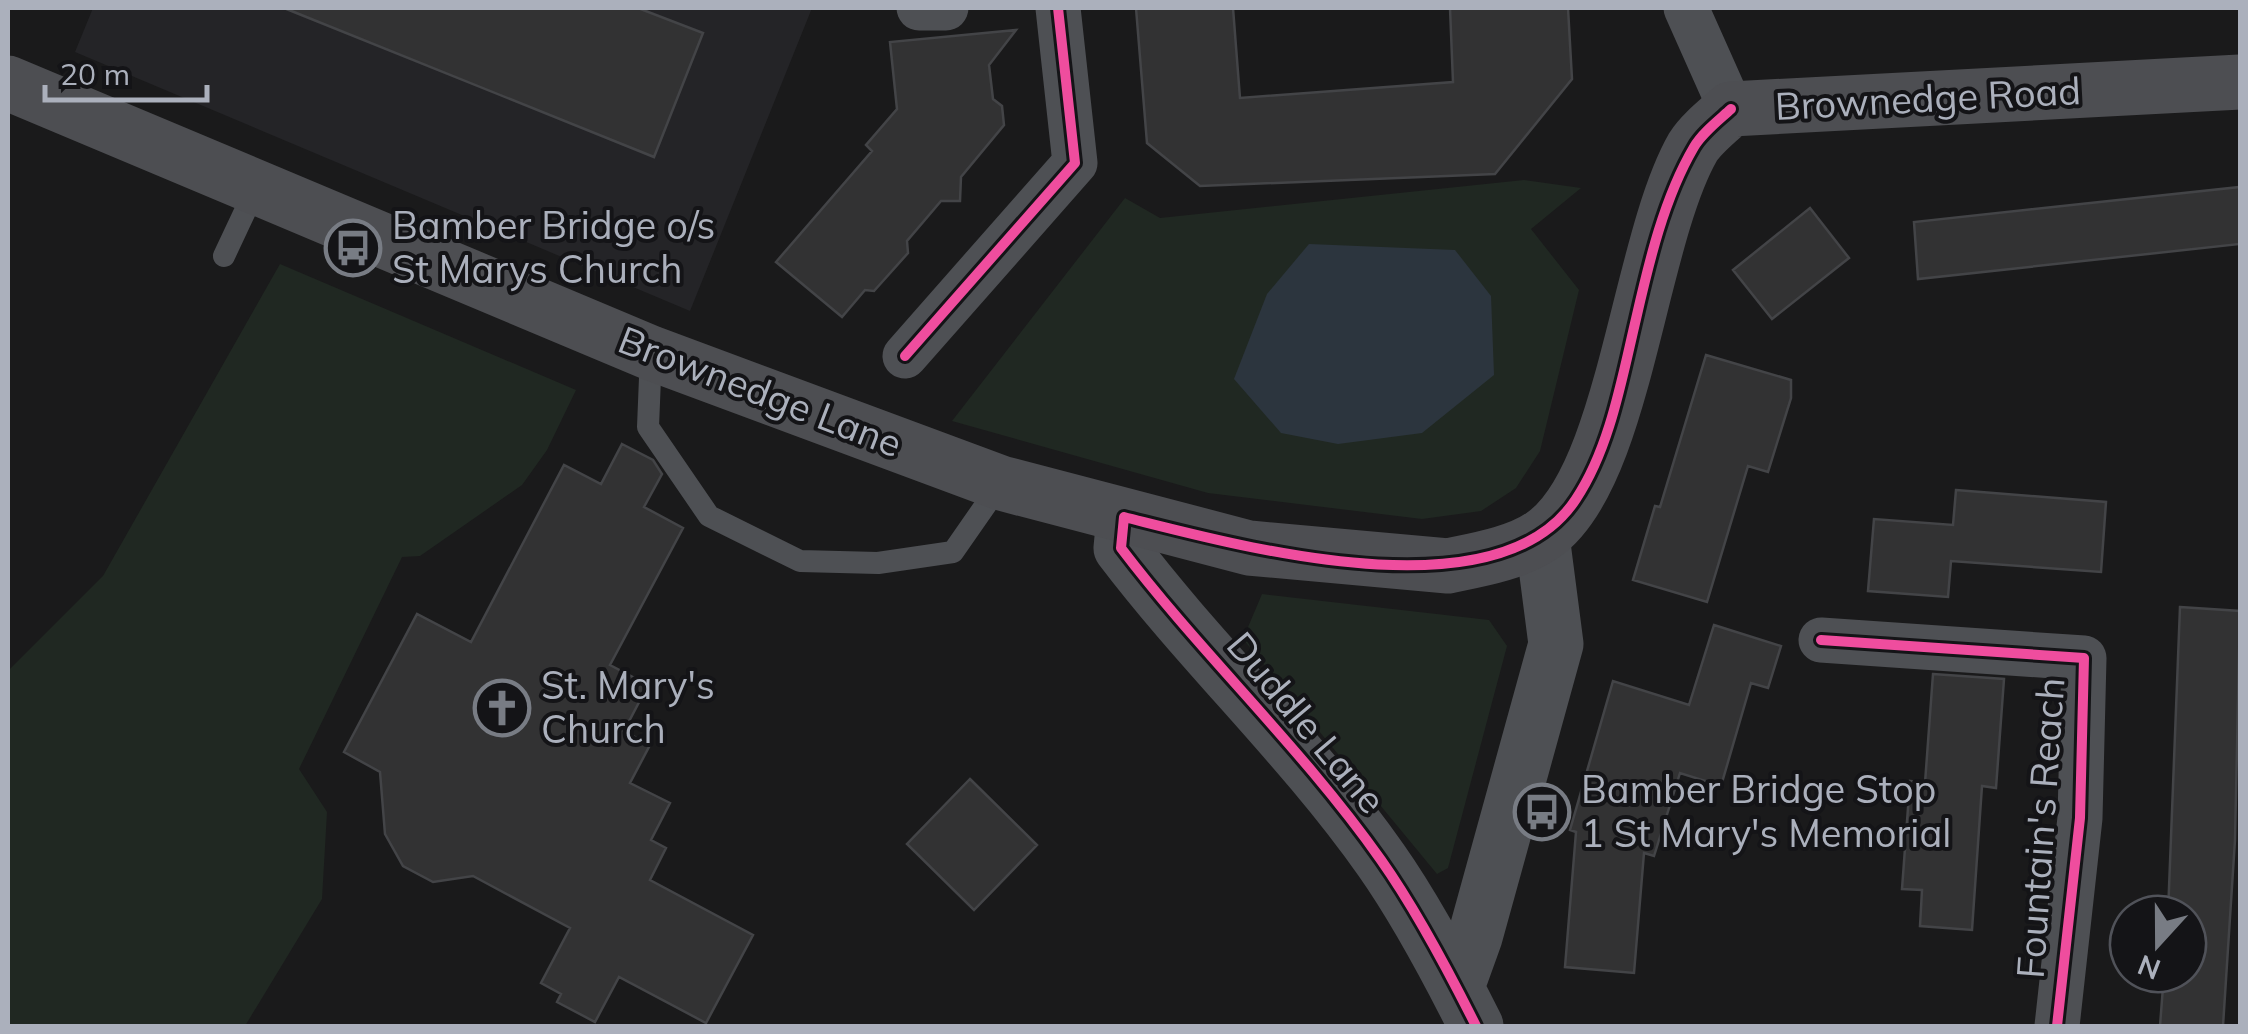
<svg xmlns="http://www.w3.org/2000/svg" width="2248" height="1034" viewBox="0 0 2248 1034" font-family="Mulish,sans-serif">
<rect width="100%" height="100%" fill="#1a1a1b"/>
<path fill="#242427" d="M93,8H812L690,311L75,52Z"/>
<path fill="#202822" d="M1524,180L1581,188L1531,229L1579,290L1540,451L1516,488L1481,511L1422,519L1208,493L952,421L1125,198L1160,218Z
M280,264L576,390L547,450L522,485L420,556L402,557L299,769L327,812L322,899L245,1026H8V671L103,576Z
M1262,594L1489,620L1507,646L1448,868L1437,874L1243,639Z"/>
<path fill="#2c353e" d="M1309,244L1455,250L1491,296L1494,375L1422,433L1338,444L1281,433L1234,379L1267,294Z"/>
<path fill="#323233" stroke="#434447" stroke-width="2.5" d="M284,8H638L703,33L654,157Z
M1136,8H1233L1240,98L1453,82L1450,8H1568L1572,79L1495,174L1200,186L1147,143Z
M1016,30L989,65L993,99L1002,106L1004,125L961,177L960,201H941L907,241L908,253L874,291L865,290L842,317L776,262L872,151L866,145L897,109L890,42Z
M2240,187V244L1918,279L1914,222Z
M1810,208L1849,258L1772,319L1733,270Z
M1706,355L1791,380V398L1768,472L1748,466L1707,602L1633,580L1655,506L1660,507Z
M622,444L653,460L662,474L644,507L683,528L610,665L648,685L624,731L650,745L630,783L670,803L651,840L666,848L650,880L753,935L706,1023L619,977L595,1022L557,1002L561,994L541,983L570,928L473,876L433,882L403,866L385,834L380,772L344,752L417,614L471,642L564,465L601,484Z
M1956,490L2106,502L2101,572L1951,561L1948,597L1868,591L1874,519L1953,525Z
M2180,607L2240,611L2235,840L2223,1026H2160L2164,974H2188V914H2168Z
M1714,625L1781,646L1768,688L1751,683L1721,786L1680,773L1654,856L1644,853L1634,973L1565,967L1576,832L1570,830L1613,681L1689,705Z
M1933,674L2004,679L1996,788L1982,786L1972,930L1920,926L1922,890L1902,889L1910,781L1925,783Z
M970,779L1037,845L974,910L907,844Z"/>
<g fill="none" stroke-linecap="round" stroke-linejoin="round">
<path stroke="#4e5054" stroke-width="22" d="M224,256L256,188
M651,353L648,427L709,516L800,561L878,563L953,552L1001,483"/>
<path stroke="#4e5054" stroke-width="45" d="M919,8H946
M1686,8L1731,109
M905,356L1075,163L1058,8
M1821,640L2084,658L2080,818L2057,1026"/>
<path stroke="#4e5054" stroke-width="55" d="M1124,517L1121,548C1203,656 1303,749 1381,860C1417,911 1448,970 1476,1026
M1457,987L1475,937L1556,644L1542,536"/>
<path stroke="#4d4e52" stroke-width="55" d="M8,83L651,353L1001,483L1249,548L1448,566C1477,560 1518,553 1543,535C1625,478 1638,243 1693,147C1702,133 1719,120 1731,109L2240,82"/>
<g stroke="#141417" stroke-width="16">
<path id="cycleway" d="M905,356L1075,163L1058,8
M1821,640L2084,658L2080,818L2057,1026
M1476,1026C1448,970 1417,911 1381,860C1303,749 1203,656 1121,548L1124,517C1237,545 1498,619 1576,499C1610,448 1622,378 1636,319C1649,262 1664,198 1694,147C1702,133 1719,120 1731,109"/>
</g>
<use href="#cycleway" stroke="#ef4d9e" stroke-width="10"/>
</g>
<defs>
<g id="bus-ring" transform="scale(2.875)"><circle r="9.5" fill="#141417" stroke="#787c84" stroke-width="1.5"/><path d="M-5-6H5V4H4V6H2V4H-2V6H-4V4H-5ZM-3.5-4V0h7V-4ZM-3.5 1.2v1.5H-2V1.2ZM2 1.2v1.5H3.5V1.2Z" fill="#787c84"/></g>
<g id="church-ring" transform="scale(2.875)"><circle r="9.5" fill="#141417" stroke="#787c84" stroke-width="1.5"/><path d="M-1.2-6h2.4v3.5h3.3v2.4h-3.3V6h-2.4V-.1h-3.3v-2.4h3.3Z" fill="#787c84"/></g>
</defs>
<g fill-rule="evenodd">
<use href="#bus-ring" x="353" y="248"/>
<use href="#church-ring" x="502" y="708"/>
<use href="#bus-ring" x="1542" y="812"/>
</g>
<g text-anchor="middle" stroke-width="8" stroke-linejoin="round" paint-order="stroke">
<g font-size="38" fill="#abb0bc" stroke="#141417">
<text transform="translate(1928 99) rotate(-3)" y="13">Brownedge Road</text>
<text transform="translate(760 392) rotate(21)" y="13">Brownedge Lane</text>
<text transform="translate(1306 723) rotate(50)" y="13">Duddle Lane</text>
<text transform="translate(2041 828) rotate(-86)" y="13">Fountain's Reach</text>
</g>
<g font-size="38" fill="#abb0bc" stroke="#141417" text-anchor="start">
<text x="392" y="239">Bamber Bridge o/s<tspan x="392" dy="44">St Marys Church</tspan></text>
<text x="541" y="699">St. Mary's<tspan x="541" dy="44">Church</tspan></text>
<text x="1581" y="803">Bamber Bridge Stop<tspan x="1581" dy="44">1 St Mary's Memorial</tspan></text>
</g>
</g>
<rect width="2248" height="1034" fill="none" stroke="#abb0bc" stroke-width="20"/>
<g transform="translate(2158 944) rotate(201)"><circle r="48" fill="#141417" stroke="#505259" stroke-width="2.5"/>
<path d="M0-8L18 38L0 25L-18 38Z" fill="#787c84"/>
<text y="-15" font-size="28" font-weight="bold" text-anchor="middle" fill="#abb0bc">N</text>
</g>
<path d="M45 85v15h162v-15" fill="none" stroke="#abb0bc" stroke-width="5"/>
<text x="60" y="85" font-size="30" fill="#abb0bc" stroke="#141417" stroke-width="8" paint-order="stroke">20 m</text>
</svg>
